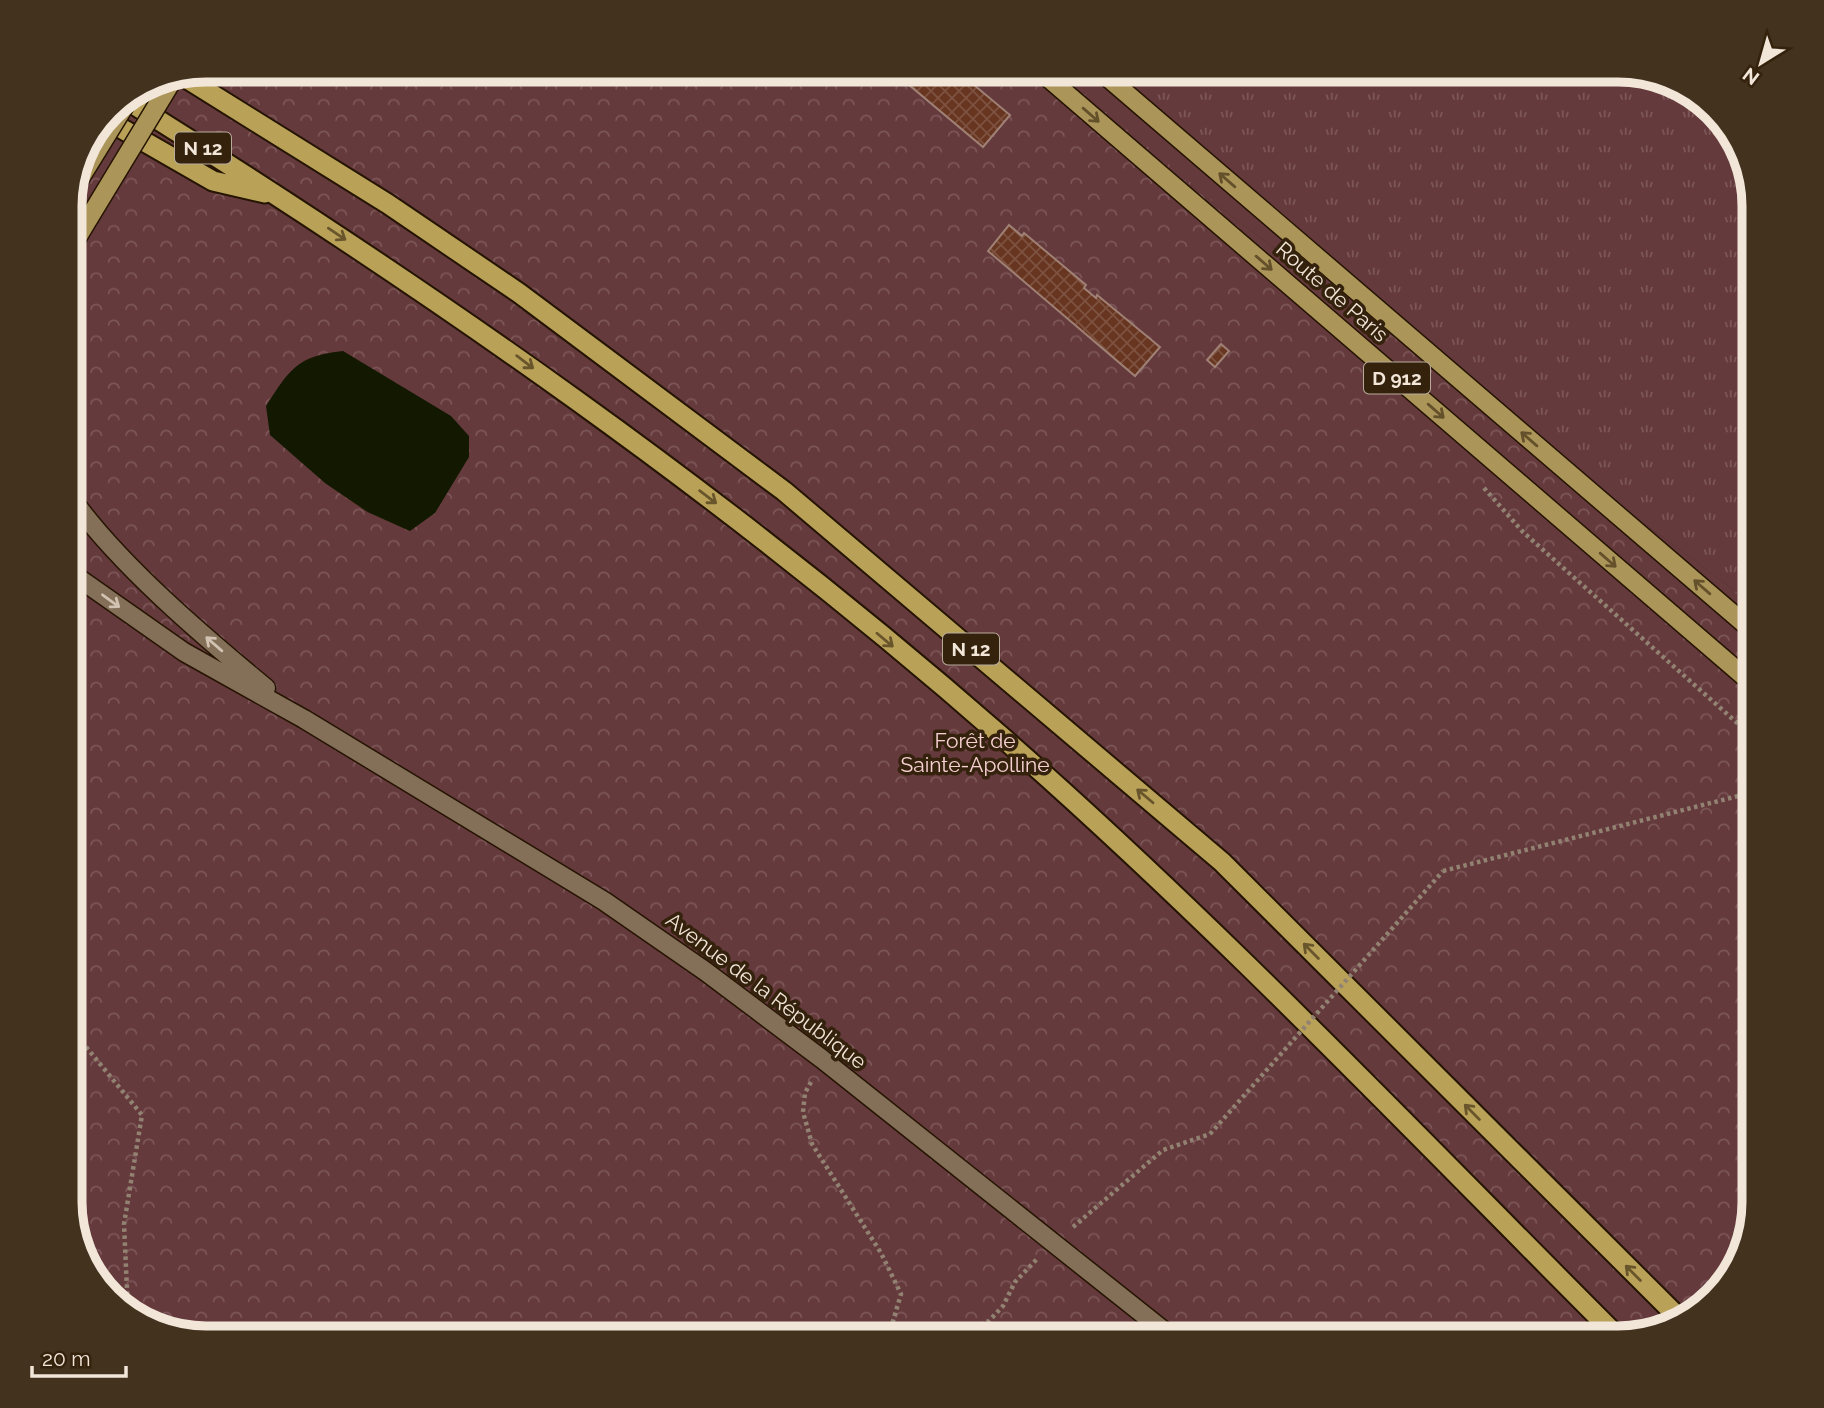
<svg xmlns="http://www.w3.org/2000/svg" width="1824" height="1408" viewBox="0 0 1824 1408" font-family="Raleway,sans-serif">
<defs>
<pattern id="grass-tufts" width="24" height="20" patternUnits="userSpaceOnUse" patternTransform="scale(1.75)"><rect width="24" height="20" fill="#653a3d"/><path d="M3 7l-1-3M5 7V3M7 7l1-3M15 17l-1-3M17 17v-4M19 17l1-3" fill="none" stroke="#7c5658"/></pattern>
<pattern id="forest-crowns" width="20" height="18" patternUnits="userSpaceOnUse" patternTransform="scale(1.75)"><rect width="20" height="18" fill="#653a3d"/><path d="M2 6a3 3 0 1 1 6 0M12 15a3 3 0 1 1 6 0" fill="none" stroke="#7c5658"/></pattern>
<pattern id="building-cross-hatch" width="8" height="8" patternUnits="userSpaceOnUse" patternTransform="scale(1.75)"><rect width="8" height="8" fill="#673520"/><path d="M0 0l8 8M0 8l8-8" fill="none" stroke="#7d5240"/></pattern>
</defs>
<rect width="100%" height="100%" fill="#3f2c17"/>
<path fill="url(#grass-tufts)" d="M1046,70H1618L1701,98L1740,146L1754,206V605L1078,102Z"/>
<path fill="url(#forest-crowns)" fill-rule="evenodd" d="M207,70H1046L1078,102L1754,605V1202L1726,1285L1677,1324L1617,1338H206L123,1310L84,1262L70,1210V197L84,147L116,104L155,80ZM325,483L410,531L367,512Z"/>
<path fill="#121900" d="M343,351L451,416L469,436V457L435,513L410,531L368,512L325,483L270,435L266,406C290,369 297,356 343,351Z"/>
<path fill="url(#building-cross-hatch)" stroke="#9f8074" stroke-width="2" d="M899,70H956L1010,115L983,147L896,74Z
M1009,225L1022,236L1024,233L1086,285L1084,288L1096,298L1097,295L1160,347L1135,376L988,251Z
M1221,344L1229,351L1215,367L1207,360Z"/>
<g fill="none" stroke-linecap="round" stroke-linejoin="round">
<g stroke="#251401" stroke-width="21">
<path id="secondary" d="M70,496C117,563 203,636 266,688
M70,572L184,652L304,719L604,901L705,971L822,1059L1173,1338"/>
</g>
<g stroke="#251401" stroke-width="21">
<path id="primary" d="M1039,70L1754,685
M1099,70L1754,632
M70,250L89,218"/>
</g>
<g stroke="#251401" stroke-width="23">
<path id="trunk" d="M181,75L388,204L519,293L784,491L1222,862L1682,1321
M125,99C432,291 730,498 1002,737C1218,926 1416,1135 1619,1338
M105,119L213,181L265,193"/>
</g>
<path stroke="#928271" stroke-width="4.5" stroke-dasharray="3.5 3.5" stroke-linecap="butt" d="M1002,70L1018,83
M1484,488L1523,532L1754,738
M1443,871L1754,792
M70,1016L82,1042L142,1115L124,1224L128,1311
M811,1082L805,1093L803,1112L812,1144L881,1253L901,1294L891,1328
M1073,1227L1163,1150L1210,1134
M820,1338L827,1334L891,1328L938,1338
M948,1338L989,1321L1003,1306L1015,1282L1038,1258"/>
<use href="#secondary" stroke="#846f58" stroke-width="18"/>
<use href="#primary" stroke="#ac9558" stroke-width="18"/>
<use href="#trunk" stroke="#b9a258" stroke-width="19"/>
<g stroke="#251401" stroke-width="21" stroke-linecap="butt">
<path id="primary-bridge" d="M71,193L132,94
M89,218L175,76"/>
</g>
<path stroke="#928271" stroke-width="4.5" stroke-dasharray="3.5 3.5" stroke-linecap="butt" d="M1210,1134L1443,871"/>
<use href="#primary-bridge" stroke="#ac9558" stroke-width="18"/>
</g>
<defs><path id="oneway-shaft" d="M-6 0H5M1.5-3L5.5 0L1.5 3" fill="none" stroke-width="1.6" stroke-linecap="round" stroke-linejoin="round" transform="scale(1.75)"/></defs>
<g stroke="#64502b">
<use href="#oneway-shaft" transform="translate(1091 115) rotate(41)"/>
<use href="#oneway-shaft" transform="translate(1227 180) rotate(-139)"/>
<use href="#oneway-shaft" transform="translate(1264 263) rotate(41)"/>
<use href="#oneway-shaft" transform="translate(1436 411) rotate(41)"/>
<use href="#oneway-shaft" transform="translate(1529 439) rotate(-139)"/>
<use href="#oneway-shaft" transform="translate(1608 560) rotate(41)"/>
<use href="#oneway-shaft" transform="translate(1702 587) rotate(-139)"/>
</g>
<g stroke="#69552b">
<use href="#oneway-shaft" transform="translate(337 234) rotate(34)"/>
<use href="#oneway-shaft" transform="translate(525 362) rotate(37)"/>
<use href="#oneway-shaft" transform="translate(708 497) rotate(37)"/>
<use href="#oneway-shaft" transform="translate(885 640) rotate(40)"/>
<use href="#oneway-shaft" transform="translate(1145 796) rotate(-140)"/>
<use href="#oneway-shaft" transform="translate(1311 951) rotate(-135)"/>
<use href="#oneway-shaft" transform="translate(1472 1112) rotate(-135)"/>
<use href="#oneway-shaft" transform="translate(1633 1273) rotate(-135)"/>
</g>
<g stroke="#d1c2b2">
<use href="#oneway-shaft" transform="translate(111 601) rotate(36)"/>
<use href="#oneway-shaft" transform="translate(214 644) rotate(-139)"/>
</g>
<g text-anchor="middle" stroke-width="7" stroke-linejoin="round" paint-order="stroke">
<g fill="#34220d" stroke="#b9ab9c" stroke-width="2">
<rect x="175" y="132.5" width="56" height="31" rx="5"/>
<rect x="1364" y="362.5" width="66" height="31" rx="5"/>
<rect x="943" y="633.5" width="56" height="31" rx="5"/>
</g>
<g font-size="19" font-weight="bold" fill="#f2e6d9">
<text x="203" y="155">N 12</text>
<text x="1397" y="385">D 912</text>
<text x="971" y="656">N 12</text>
</g>
<g font-size="21" fill="#f2e6d9" stroke="#34220d">
<text transform="translate(1332 292) rotate(41)" y="7">Route de Paris</text>
<text transform="translate(766 991) rotate(37)" y="7">Avenue de la République</text>
</g>
<g font-size="21" fill="#f7d0d2" stroke="#34220d">
<text x="975" y="748">Forêt de<tspan x="975" dy="24">Sainte-Apolline</tspan></text>
</g>
</g>
<path d="M0 0H1824V1408H0ZM206 82H1618A124 124 0 0 1 1742 206V1202A124 124 0 0 1 1618 1326H206A124 124 0 0 1 82 1202V206A124 124 0 0 1 206 82Z" fill="#43321d" fill-rule="evenodd"/>
<path fill="none" stroke="#f2e6d9" stroke-width="9" d="M206 82H1618A124 124 0 0 1 1742 206V1202A124 124 0 0 1 1618 1326H206A124 124 0 0 1 82 1202V206A124 124 0 0 1 206 82Z"/>
<g transform="translate(1761 63) rotate(217)" stroke="#34220d" stroke-width="5" paint-order="stroke">
<path d="M0-5L12 26L0 18L-12 26Z" fill="#f2e6d9"/>
<text y="-10" font-size="19" font-weight="bold" text-anchor="middle" fill="#f2e6d9">N</text>
</g>
<path d="M32 1366v10h94v-10" fill="none" stroke="#f2e6d9" stroke-width="3.5"/>
<text x="42" y="1366" font-size="21" fill="#f2e6d9" stroke="#34220d" stroke-width="5" paint-order="stroke">20 m</text>
</svg>
